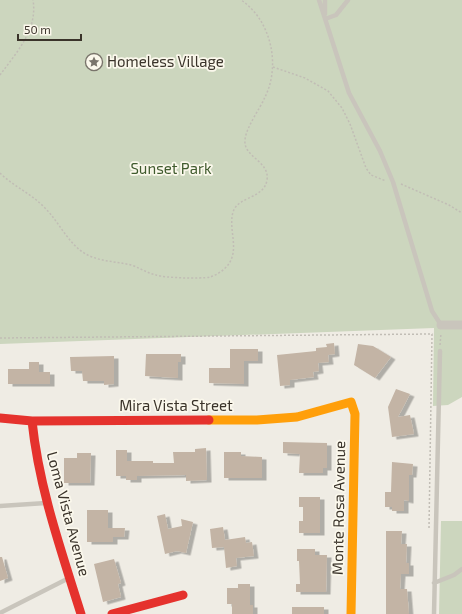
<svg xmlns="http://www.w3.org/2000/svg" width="462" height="614" viewBox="0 0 462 614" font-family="'Exo 2',sans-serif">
<defs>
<filter id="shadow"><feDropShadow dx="4.5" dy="2.5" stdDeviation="0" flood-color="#0004"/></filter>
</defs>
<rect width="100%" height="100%" fill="#efece4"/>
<path fill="#ccd6be" d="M0,0H462V397L448,405L433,406L434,328L0,344Z
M441,521H462V614H439Z"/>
<path fill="#c3b4a5" filter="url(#shadow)" d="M334,343L335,354L328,355L329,362L318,363L319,371L313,372L314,377L290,380V385L280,386L277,355L316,351V348L327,347L326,344Z
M358,344L373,346L391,357L375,378L354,365Z
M230,349H258V361H244V384L209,383V368H230Z
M146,354H181V362H178V378L145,376Z
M114,356V384L104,385V381H83L82,371H71L70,357Z
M29,362H39V372H50V384H8V369H29Z
M396,389L410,394L398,417L410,415L414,434L392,437L388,407Z
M283,442L327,443V468H323V473H299L300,454L283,453Z
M206,448L207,480L186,481V475L137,476V480H126V476H116V450H127V461H153V463H174L173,452H195V449Z
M224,452H241V456L262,457V478H224Z
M77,453H91L90,483H64V458H77Z
M392,462L413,464L412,475H409V501L404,500V511H392V507H385V492H391Z
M299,497H320V533H299V521H303V507H299Z
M87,510H108V528H125L124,537H113V542H87Z
M165,514L168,529L182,526L181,519L193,522L186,553L177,551L165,554L157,516Z
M223,527L225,540L245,537L246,543L252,542L254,556L236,558L237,566L226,568L224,547L212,548L210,529Z
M386,531H402L401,544H407L406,563H409V574H401L400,589H407L409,614H386Z
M297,549H315V555H327L326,592H296V584H300L299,561H297Z
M0,557H2L8,578L0,581Z
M114,559L121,583L118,584L121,597L103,602L94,564Z
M238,584H250V605H253V614H232V604H227V588H238Z
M292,607H324V614H292Z"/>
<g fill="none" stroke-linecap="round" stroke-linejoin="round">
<path stroke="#c1bdb5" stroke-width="1.5" stroke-dasharray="2 2" stroke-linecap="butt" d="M273,67L305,78L328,91L342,108L350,124L366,168L371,175L386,181
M0,75C16,53 38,30 33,0
M0,173C13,186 30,193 43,206C59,221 66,241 84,253C99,262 115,261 131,265C140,268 147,273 156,275C165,278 201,279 210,277C217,275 224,270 228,265C240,249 228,230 233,212C238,196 264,199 267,180C270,161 243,157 245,140C246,127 260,109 265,97C281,65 271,20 241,0
M401,184L449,205L462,213
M0,338L432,334L429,528
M440,345L441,333"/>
<path stroke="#c9c5bc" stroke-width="4.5" d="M319,0L349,93L380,151L393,182L432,311L441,325
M325,14V0
M325,19L336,15L348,0
M0,506L46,503
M434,583L454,575L462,569
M0,613L69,578
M434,614L440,351"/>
<path stroke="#c9c5bc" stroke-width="9" d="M441,325H462"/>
<path stroke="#ff9f0a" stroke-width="9" d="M209,420H257L297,417L351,402L355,414L351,614"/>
<path stroke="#e5322d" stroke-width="9" d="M0,418L32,421L209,420
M32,421C39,488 61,550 81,614
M112,614L183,595"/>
</g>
<defs>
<g id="sight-ring" transform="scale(0.9)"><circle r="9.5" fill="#fbf8ec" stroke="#79746b" stroke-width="1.5"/><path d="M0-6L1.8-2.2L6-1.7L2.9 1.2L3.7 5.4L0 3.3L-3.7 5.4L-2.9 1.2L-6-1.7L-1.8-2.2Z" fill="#79746b"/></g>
</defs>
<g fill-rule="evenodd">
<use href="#sight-ring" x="94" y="62"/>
</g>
<g text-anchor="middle" stroke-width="3.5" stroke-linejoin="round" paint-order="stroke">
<g font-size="15" fill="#3a332a" stroke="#fbf8ec" text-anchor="start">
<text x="107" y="67">Homeless Village</text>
</g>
<g font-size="15" fill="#3f5a2d" stroke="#fbf8ec">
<text x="171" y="174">Sunset Park</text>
</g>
<g font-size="15" fill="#3a332a" stroke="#fbf8ec">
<text x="176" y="411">Mira Vista Street</text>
<text transform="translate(339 508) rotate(-89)" y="5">Monte Rosa Avenue</text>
<text transform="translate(68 514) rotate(75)" y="5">Loma Vista Avenue</text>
</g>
</g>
<path d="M18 34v6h63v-6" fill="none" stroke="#3a332a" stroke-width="2"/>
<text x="24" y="34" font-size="12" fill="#3a332a" stroke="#fbf8ec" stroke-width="3" paint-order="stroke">50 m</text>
</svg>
